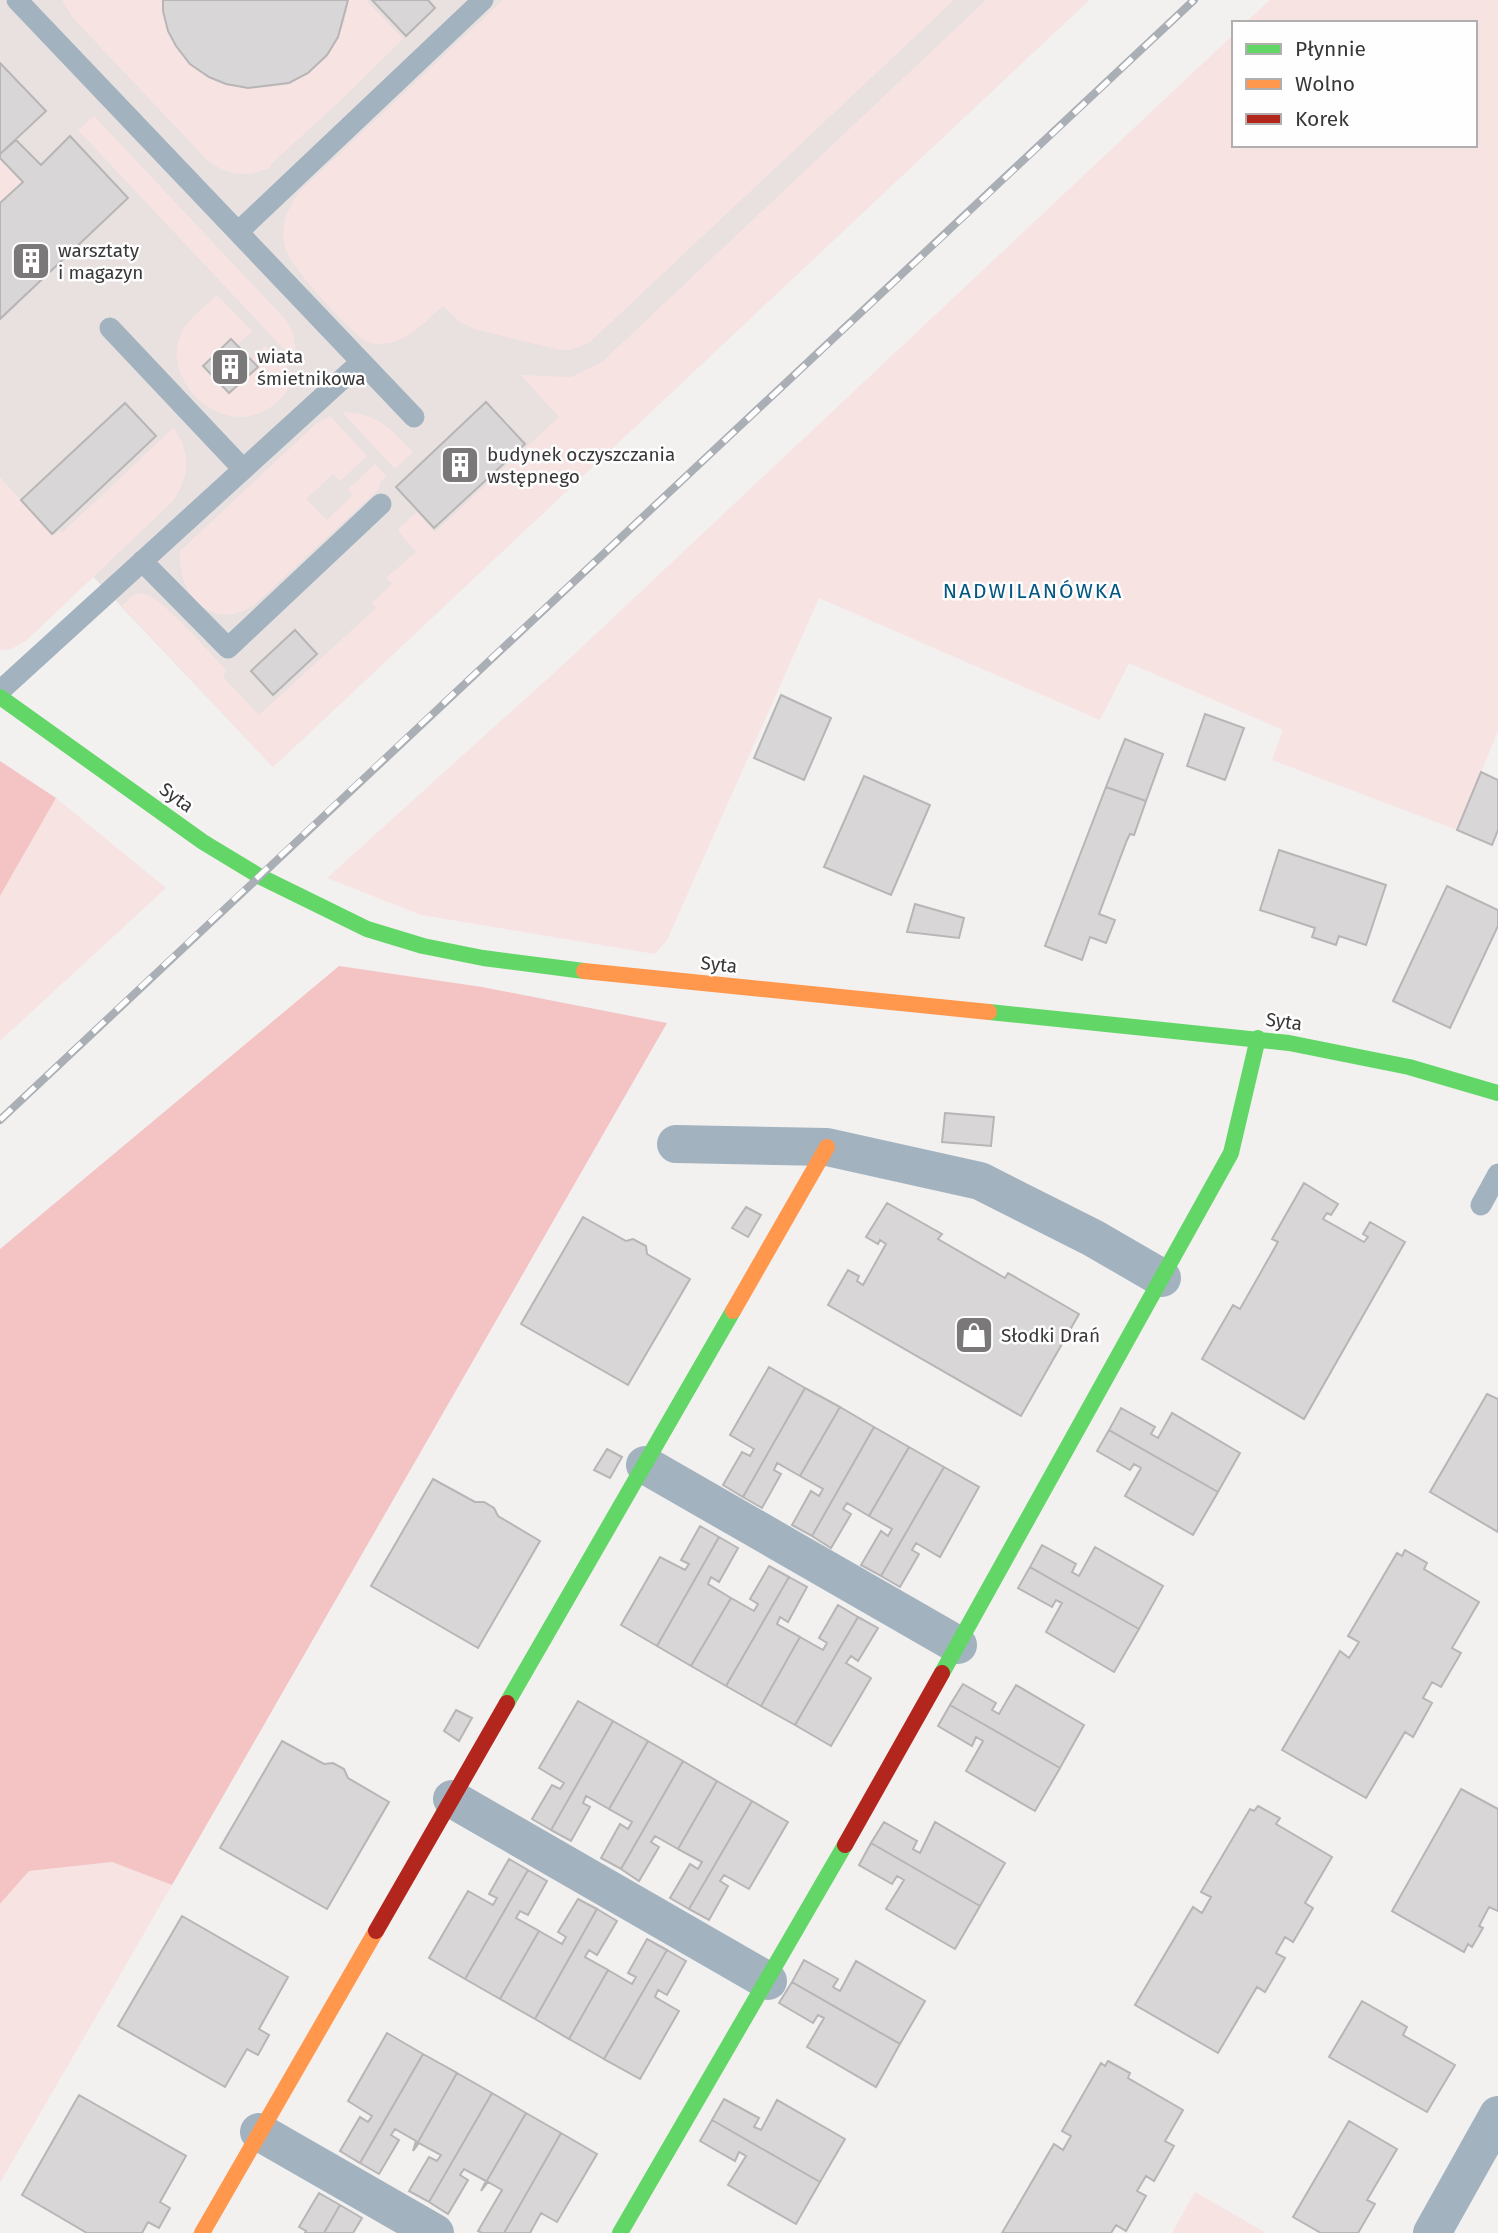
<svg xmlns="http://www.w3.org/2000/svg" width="1498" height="2233" viewBox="0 0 1498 2233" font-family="'Fira Sans',sans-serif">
<rect width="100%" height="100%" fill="#f3f0f0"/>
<path fill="#e9e0e0" d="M0,0H1089L273,767L0,478Z"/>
<path fill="#f8e3e3" d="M62,0H163C164,63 229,102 287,83C295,80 302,73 309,68C333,50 346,31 348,0H366L403,39L341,100L271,164V167C247,178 230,176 208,161L73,18Z
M503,0H954L589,343L569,350H560L474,329L460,322L443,306C424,322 408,343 380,344C373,344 366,342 360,337C343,323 289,266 285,247C280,225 287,209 300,191Z
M986,0H1089L273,767L122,606L134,594C138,594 141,593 145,594C163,599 211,654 226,670L223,677L259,715L376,608L372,603L392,584L386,578L416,552L399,532V528L417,512L435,532L559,417L521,375L571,377L602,362Z
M1270,0H1498V731L1457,830L1272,760L1283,730L1129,663L1100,720L819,598L667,940L655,954L421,915L327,878L566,662L1234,34V145H1475V23H1245Z
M94,116L286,320L293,333L298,364L78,130Z
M0,158L23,182L0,203Z
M217,295L252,331L237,345L230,339L203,366L230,393L258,368L251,360L265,346L296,377C249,466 151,386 183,330C190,317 206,306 217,295Z
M342,412C378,413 389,428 413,452L395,469Z
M330,416L367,456L340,481L333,474L306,499L327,520L353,495L348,489L375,464L387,477L380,482L379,489L254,605C212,633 177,595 180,551L317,423Z
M173,428C192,452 190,478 172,502L26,641L11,649L0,650V478L54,536L59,531L62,533Z
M56,798L166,888L0,1041V896Z
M112,1862L172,1885L0,2183V1904L29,1871Z
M1195,2192L1266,2233H1172Z"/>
<path fill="#f4c4c5" d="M0,761L56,798L0,896Z
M339,966L482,987L667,1023L172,1885L112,1862L29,1871L0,1904V1249Z"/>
<path fill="#d8d6d6" stroke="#b7b5b5" stroke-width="2" d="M163,0H348L338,37L327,55L308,73L289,83L248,88L226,84L209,77L190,64L176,46L168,31L163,11Z
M372,0H428L435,8L406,36Z
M0,63L46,111L0,154Z
M70,136L128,198L0,319V203L23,182L0,158V154L16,140L41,165Z
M231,339L258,367L229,393L203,366Z
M486,402L525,444L434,528L396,487Z
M125,403L156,436L52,534L21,500Z
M295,630L317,654L273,695L251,671Z
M781,695L831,718L804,780L754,758Z
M1205,714L1244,728L1225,780L1187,766Z
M1125,739L1163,754L1146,801L1106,787Z
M1481,772L1498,780V830L1492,845L1457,830Z
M864,776L930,805L891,895L824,867Z
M1106,787L1146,801L1134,835L1130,834L1127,840L1099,914L1115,920L1106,943L1090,937L1082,960L1045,946Z
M1279,850L1386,885L1366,945L1339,936L1336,945L1312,937L1315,928L1260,910Z
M1447,886L1498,910V926L1450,1028L1393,1001Z
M915,904L964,918L959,938L907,932Z
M945,1113L994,1117L991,1146L942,1142Z
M1304,1183L1338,1204L1331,1215L1327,1213L1323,1219L1364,1242L1368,1237L1363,1234L1370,1222L1405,1242L1304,1419L1202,1359L1233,1305L1240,1309L1278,1242L1272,1239Z
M887,1203L942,1234L938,1239L1005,1278L1008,1273L1079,1314L1021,1416L828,1305L848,1270L859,1276L857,1281L863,1285L886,1244L880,1240L878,1244L866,1237Z
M746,1207L761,1215L748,1237L732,1228Z
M583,1217L626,1241L633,1239L646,1246L647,1254L690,1279L628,1385L521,1324Z
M769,1367L805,1388L743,1497L723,1485L742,1452L750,1456L754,1449L730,1435Z
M805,1388L840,1407L800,1476L777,1463L774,1470L781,1474L762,1508L743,1497Z
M1487,1394L1498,1399V1532L1430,1492Z
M840,1407L874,1427L812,1536L792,1525L811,1491L819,1496L823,1489L800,1476Z
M1121,1408L1155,1427L1151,1434L1158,1438L1172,1413L1240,1453L1218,1492L1109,1430Z
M874,1427L909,1447L869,1516L847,1503L843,1509L851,1514L831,1548L812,1536Z
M1109,1430L1218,1492L1193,1535L1125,1496L1141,1468L1134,1464L1130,1470L1097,1451Z
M909,1447L944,1467L881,1576L861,1565L881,1531L888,1536L892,1529L869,1516Z
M607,1449L622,1457L610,1478L594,1470Z
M944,1467L979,1487L940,1557L916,1543L912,1550L919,1554L900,1587L881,1576Z
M433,1479L475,1502H484L494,1508L498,1516L540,1541L478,1648L371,1586Z
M700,1526L719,1537L657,1646L621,1625L660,1557L685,1570L689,1564L681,1560Z
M719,1537L738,1548L719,1582L711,1577L708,1584L731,1598L691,1666L657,1646Z
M1042,1545L1076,1564L1072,1572L1079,1576L1095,1547L1163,1586L1139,1629L1030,1567Z
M1405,1550L1427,1563L1424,1569L1479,1602L1452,1648L1461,1653L1441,1687L1432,1682L1423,1698L1432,1703L1413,1737L1405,1732L1366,1798L1282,1750L1340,1651L1349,1658L1359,1642L1348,1636L1397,1553L1402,1556Z
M769,1566L789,1577L726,1686L691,1666L731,1598L754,1611L758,1604L750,1599Z
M1030,1567L1139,1629L1114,1672L1046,1632L1062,1603L1056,1600L1052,1607L1018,1588Z
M789,1577L807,1587L788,1622L780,1617L777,1624L800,1637L761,1706L726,1686Z
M838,1605L858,1617L795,1725L761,1706L800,1637L823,1650L827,1643L819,1638Z
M858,1617L878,1628L858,1661L851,1656L846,1663L871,1678L831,1746L795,1725Z
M963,1684L996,1703L992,1710L999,1714L1016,1685L1084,1725L1060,1768L950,1705Z
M578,1701L613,1721L551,1830L532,1819L552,1785L560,1789L564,1783L539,1768Z
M950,1705L1060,1768L1035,1811L966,1771L983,1741L976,1737L972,1746L938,1726Z
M456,1710L472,1718L459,1741L444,1731Z
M613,1721L648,1741L609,1809L586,1796L583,1803L590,1807L571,1841L551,1830Z
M282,1741L324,1764L333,1763L344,1769L348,1778L389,1802L327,1909L220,1848Z
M648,1741L683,1761L621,1869L601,1858L620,1824L628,1829L632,1822L609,1809Z
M683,1761L717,1781L678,1849L655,1836L651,1842L659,1847L639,1881L621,1869Z
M717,1781L752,1801L689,1909L670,1898L690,1864L698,1869L702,1862L678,1849Z
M1461,1789L1498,1809V1911L1489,1907L1479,1926L1483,1928L1472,1947L1468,1944L1464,1952L1392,1911Z
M752,1801L788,1822L749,1889L724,1875L720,1881L728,1886L709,1920L689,1909Z
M1258,1806L1280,1818L1276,1824L1332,1857L1305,1903L1313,1908L1293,1942L1285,1937L1276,1953L1285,1958L1265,1992L1257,1987L1218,2053L1135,2005L1193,1907L1202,1913L1211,1897L1201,1892L1250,1809L1254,1811Z
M884,1822L917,1841L913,1849L920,1853L935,1822L1005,1863L980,1906L871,1843Z
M871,1843L980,1906L955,1949L886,1909L904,1880L897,1876L892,1884L859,1865Z
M509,1859L528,1870L465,1979L429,1958L468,1891L493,1905L497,1898L489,1894Z
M528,1870L547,1881L528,1915L520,1911L516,1918L539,1931L500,1999L465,1979Z
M578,1899L597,1909L535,2019L500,1999L539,1931L562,1944L566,1937L558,1932Z
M597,1909L617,1921L597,1955L589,1950L585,1957L608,1970L569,2039L535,2019Z
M182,1916L288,1977L259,2029L269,2035L258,2055L247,2049L225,2087L118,2026Z
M647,1939L667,1950L604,2059L569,2039L608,1970L632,1984L636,1977L628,1973Z
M667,1950L686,1961L667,1995L658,1990L655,1997L679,2011L640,2079L604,2059Z
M804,1960L838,1979L833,1987L840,1991L856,1961L925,2001L900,2044L792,1982Z
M792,1982L900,2044L876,2087L807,2047L824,2018L818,2015L813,2023L779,2003Z
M1362,2001L1407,2027L1403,2035L1455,2065L1427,2112L1329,2057Z
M387,2033L423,2054L360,2163L340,2151L360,2117L368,2122L372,2116L348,2101Z
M423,2054L457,2073L413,2151L416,2141L395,2129L391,2135L399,2140L379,2174L360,2163Z
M1108,2061L1130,2073L1128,2078L1183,2110L1165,2141L1174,2146L1154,2181L1146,2176L1137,2191L1146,2196L1126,2231L1116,2225L1111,2233H1002L1054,2144L1063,2150L1071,2136L1062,2131L1101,2063L1105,2066Z
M457,2073L492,2093L429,2202L409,2191L429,2157L437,2161L441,2155L419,2143L413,2151Z
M492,2093L526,2113L481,2191L486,2181L464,2169L460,2175L468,2180L448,2214L429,2202Z
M79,2095L186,2156L160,2202L170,2208L159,2228L148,2222L142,2233H87L22,2195Z
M724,2099L759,2118L754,2127L761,2130L777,2100L845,2139L820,2182L712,2120Z
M526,2113L561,2133L504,2233H482L478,2231L502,2190L488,2182L481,2191Z
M712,2120L820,2182L796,2224L728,2185L746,2156L739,2152L735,2161L700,2141Z
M1349,2121L1397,2149L1367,2200L1375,2204L1358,2233H1321L1293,2217Z
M561,2133L597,2154L557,2222L541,2213L530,2233H504Z
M319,2193L340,2205L324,2233H305L306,2231L299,2227Z
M340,2205L362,2218L353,2233H324Z"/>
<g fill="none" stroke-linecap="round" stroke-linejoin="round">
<path stroke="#a2b3bf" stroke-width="21" d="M17,0L414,417
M238,232L483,0
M110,328L243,469
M142,561L228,648L381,504
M0,691L361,362
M1481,1205L1498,1174"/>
<path stroke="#a2b3bf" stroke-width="38" d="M676,1144L827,1147L980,1181L1093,1238L1162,1278
M645,1465L958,1645
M452,1799L768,1981
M259,2132L435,2233
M1432,2233L1498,2115"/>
<path stroke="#63d668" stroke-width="16" d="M0,697L203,842L259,876L367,929L423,946L483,958L584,971
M989,1012L1289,1043L1409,1067L1498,1093
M942,1673L1231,1153L1258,1038
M507,1703L733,1311
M620,2233L845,1845"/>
<path stroke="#ff974d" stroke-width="16" d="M584,971L989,1012
M733,1311L827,1147
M202,2233L376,1931"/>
<path stroke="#b3261e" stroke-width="16" d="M845,1845L942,1673
M376,1931L507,1703"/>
<g stroke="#a9afb4" stroke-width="8">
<path id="rail" d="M0,1120C396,745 797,375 1194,0"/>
</g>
<use href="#rail" stroke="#fffefe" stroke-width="5" stroke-dasharray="16" stroke-linecap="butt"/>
</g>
<defs>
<g id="building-square" transform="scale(2.0125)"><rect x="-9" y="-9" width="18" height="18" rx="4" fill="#7a7878" stroke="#fffefe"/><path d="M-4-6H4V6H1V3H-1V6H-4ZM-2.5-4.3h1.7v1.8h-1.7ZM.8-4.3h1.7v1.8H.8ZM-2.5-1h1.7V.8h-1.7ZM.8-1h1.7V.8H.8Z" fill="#fff"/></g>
<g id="shop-square" transform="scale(2.0125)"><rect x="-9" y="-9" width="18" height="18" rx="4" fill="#7a7878" stroke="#fffefe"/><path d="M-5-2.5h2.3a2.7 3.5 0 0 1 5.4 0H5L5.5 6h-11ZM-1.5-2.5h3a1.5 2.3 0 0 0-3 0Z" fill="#fff"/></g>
</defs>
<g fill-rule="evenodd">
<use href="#building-square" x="31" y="261"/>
<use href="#building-square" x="230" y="367"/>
<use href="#building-square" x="460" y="465"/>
<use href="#shop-square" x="974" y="1335"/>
</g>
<g text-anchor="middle" stroke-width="5" stroke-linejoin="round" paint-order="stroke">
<g font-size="19" fill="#393737" stroke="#fffefe" text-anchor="start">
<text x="58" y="257">warsztaty<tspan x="58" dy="22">i magazyn</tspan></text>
<text x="257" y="363">wiata<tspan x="257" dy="22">śmietnikowa</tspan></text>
<text x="487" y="461">budynek oczyszczania<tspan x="487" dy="22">wstępnego</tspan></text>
<text x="1001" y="1342">Słodki Drań</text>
</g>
<g font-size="19" fill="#393737" stroke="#fffefe">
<text transform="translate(177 797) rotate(36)" y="7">Syta</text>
<text transform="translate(719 964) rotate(6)" y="7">Syta</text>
<text transform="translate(1284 1021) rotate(8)" y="7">Syta</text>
</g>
<g font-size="21" letter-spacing="2" fill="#035783" stroke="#fffefe">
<text x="1033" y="598">NADWILANÓWKA</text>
</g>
</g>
<rect x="1232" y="21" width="245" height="126" fill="#fffefe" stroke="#b0aeae" stroke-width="2"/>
<rect x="1246" y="44" width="35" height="10" fill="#63d668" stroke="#b0aeae" stroke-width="2"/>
<text x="1295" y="56" font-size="21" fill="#393737">Płynnie</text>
<rect x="1246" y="79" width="35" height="10" fill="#ff974d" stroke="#b0aeae" stroke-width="2"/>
<text x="1295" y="91" font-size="21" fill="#393737">Wolno</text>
<rect x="1246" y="114" width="35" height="10" fill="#b3261e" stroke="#b0aeae" stroke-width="2"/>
<text x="1295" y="126" font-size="21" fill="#393737">Korek</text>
</svg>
